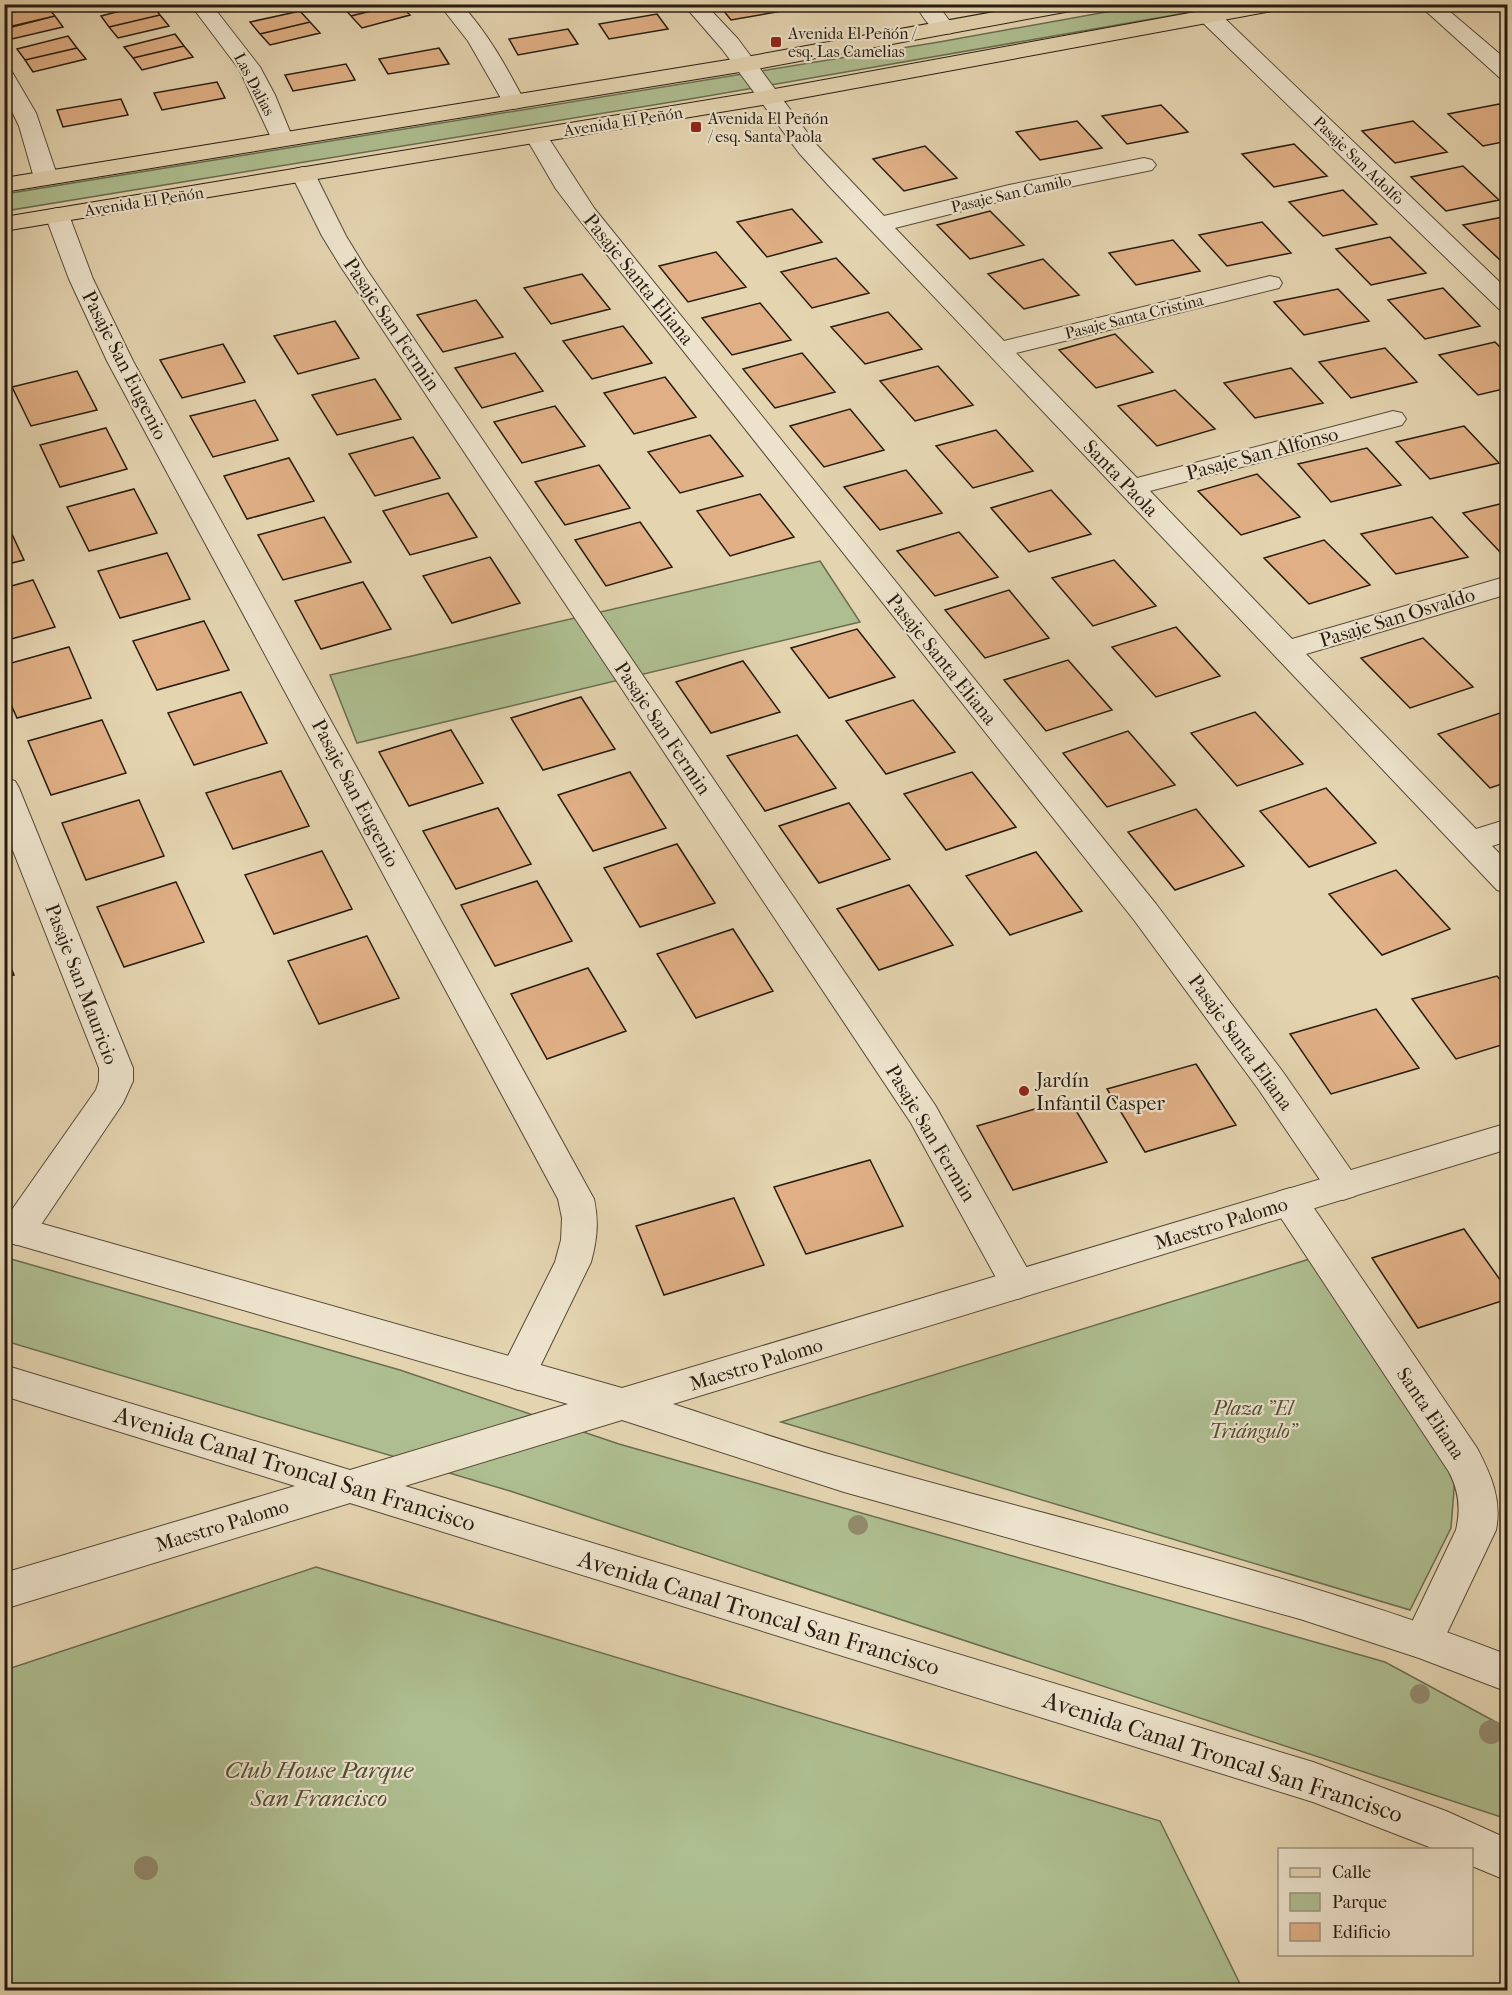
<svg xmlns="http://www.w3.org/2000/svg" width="1512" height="1995" viewBox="0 0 1512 1995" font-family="'IM FELL French Canon',serif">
<rect width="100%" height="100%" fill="#e4d4b0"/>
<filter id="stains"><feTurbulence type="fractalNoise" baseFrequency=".00333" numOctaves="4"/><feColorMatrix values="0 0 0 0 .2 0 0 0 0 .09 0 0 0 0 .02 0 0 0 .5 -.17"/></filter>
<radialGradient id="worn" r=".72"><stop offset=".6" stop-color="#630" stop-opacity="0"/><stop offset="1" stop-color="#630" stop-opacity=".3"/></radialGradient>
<path fill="#aebe90" stroke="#6a6d50" stroke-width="1.5" d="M1145,5H1232L690,99L5,211V194L939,42Z
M820,561L860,622L357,743L330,675Z
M4,1257L400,1370L619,1444L1385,1662L1507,1728V1819L510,1491L5,1341Z
M1313,1258L1455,1477L1451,1528L1410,1610L781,1422Z
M316,1567L1160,1821L1243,1990H5V1670Z"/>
<path fill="#e0af85" stroke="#271c0f" stroke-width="1.5" d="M147,4H152L160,15L109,27L101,16Z
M233,4H268L239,11Z
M345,4H399L351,16L341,5Z
M399,4L410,15L362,28L351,16Z
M486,4H516L492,11Z
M784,4L788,10L731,20L719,5Z
M46,5L55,16L4,28V14Z
M300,11L310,22L260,34L250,22Z
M657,14L668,29L609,39L599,24Z
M160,15L169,26L118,38L109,27Z
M55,16L63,27L12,39L4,29Z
M310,22L320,33L270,45L260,34Z
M568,29L578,44L518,55L509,39Z
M175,34L184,46L133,58L124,47Z
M68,36L77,48L25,60L17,49Z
M184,46L193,57L142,70L133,58Z
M77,48L86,59L33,72L25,60Z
M439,48L449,64L388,74L379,59Z
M346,64L355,80L293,91L285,75Z
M217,82L225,98L162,110L154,93Z
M121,99L128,115L63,127L57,110Z
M1499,104L1508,112V141L1483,146L1448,114Z
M1161,105L1188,132L1127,144L1102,116Z
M1077,121L1102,148L1040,160L1016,132Z
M1413,121L1447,152L1395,163L1362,131Z
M1294,144L1327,176L1274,187L1242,154Z
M925,146L957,178L904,191L873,159Z
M1463,166L1499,200L1446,211L1411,177Z
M1343,190L1377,224L1323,236L1289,202Z
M792,209L822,242L767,257L737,222Z
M990,211L1024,245L970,259L937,225Z
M1508,216V259L1500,260L1463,225Z
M1262,222L1291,253L1227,266L1199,235Z
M1390,237L1426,273L1371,285L1336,249Z
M1173,240L1200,271L1136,285L1109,253Z
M716,252L746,287L688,302L659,266Z
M836,258L869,293L812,308L781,272Z
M1043,259L1079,295L1024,309L988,274Z
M582,274L610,309L551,324L524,288Z
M1443,288L1480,326L1425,339L1388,300Z
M1338,289L1369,321L1304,335L1274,302Z
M476,300L503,337L443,352L417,315Z
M760,303L791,340L732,355L702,318Z
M888,312L922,349L865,364L831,327Z
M335,321L359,358L298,374L274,336Z
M623,326L652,363L592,379L563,341Z
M1115,334L1153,372L1096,388L1059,350Z
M1495,342L1508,355V388L1478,395L1439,355Z
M223,344L245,382L182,398L160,360Z
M1385,348L1417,382L1351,398L1319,362Z
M515,353L543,391L482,408L455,368Z
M802,353L835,392L775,408L743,369Z
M938,366L973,405L915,421L880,381Z
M1291,368L1323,403L1255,418L1224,383Z
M77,371L97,410L31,426L12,387Z
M665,377L696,417L634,434L604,393Z
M375,379L401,419L337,435L312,395Z
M1175,390L1215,429L1157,446L1118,406Z
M255,400L278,440L213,457L190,416Z
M555,406L585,446L522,463L494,422Z
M850,409L884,450L824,467L790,426Z
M1464,426L1499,463L1430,479L1396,442Z
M106,428L127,469L60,487L40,445Z
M996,430L1033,471L973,488L936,446Z
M710,435L743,476L680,493L648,452Z
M413,437L440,478L375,496L349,454Z
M1367,448L1401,485L1331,502L1298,464Z
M289,458L314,501L247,519L224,476Z
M599,465L630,508L565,525L535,482Z
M906,470L942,513L880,530L844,487Z
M1257,474L1300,517L1241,535L1198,491Z
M134,489L157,533L89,551L67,507Z
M1051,490L1091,534L1029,552L991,508Z
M448,493L477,537L410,555L383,511Z
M760,494L794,537L730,556L697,511Z
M1508,502V551L1500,552L1463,513Z
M4,517L24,560L4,565Z
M324,517L351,562L283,580L258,535Z
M1432,517L1468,557L1396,574L1361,534Z
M640,522L672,567L606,586L575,540Z
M959,532L998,577L935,596L897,551Z
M1324,540L1370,585L1309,604L1264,558Z
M167,553L190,599L120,618L98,571Z
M490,557L520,603L452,623L423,576Z
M1114,560L1156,606L1093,626L1052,578Z
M33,580L55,627L4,641V588Z
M363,582L391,629L321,649L295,601Z
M1009,590L1049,638L985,658L945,610Z
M204,621L229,670L157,690L133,641Z
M1176,627L1220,676L1156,697L1112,647Z
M857,629L895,677L829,698L791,648Z
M1423,638L1473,687L1410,708L1361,658Z
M69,647L91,698L17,718L4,689V665Z
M1068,660L1112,710L1046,731L1004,680Z
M743,661L780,712L711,733L676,682Z
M241,692L267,743L194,765L168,713Z
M581,697L615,749L543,770L511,718Z
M913,700L955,752L886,774L846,721Z
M1255,712L1303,764L1237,786L1191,733Z
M1500,713L1508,720V782L1490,788L1438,734Z
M102,720L126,773L51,795L28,741Z
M451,730L483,783L409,806L379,752Z
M1128,731L1175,785L1107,807L1063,753Z
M797,735L836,788L765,811L727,756Z
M281,771L309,826L233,849L206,793Z
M630,772L666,828L593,851L558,795Z
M972,772L1016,827L946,850L904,794Z
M1326,788L1376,843L1309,867L1260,811Z
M139,800L164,856L86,880L62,823Z
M849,803L890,859L819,883L779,826Z
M498,808L531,864L456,889L423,831Z
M1196,809L1244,866L1175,890L1128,832Z
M677,844L715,903L640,927L604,868Z
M322,851L352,909L274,934L245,875Z
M1036,852L1082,911L1010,935L966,876Z
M1396,870L1450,929L1382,955L1329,894Z
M537,881L572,941L495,966L461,905Z
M176,882L204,942L124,967L97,907Z
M909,885L953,945L879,970L837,909Z
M733,929L773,991L696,1018L657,954Z
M367,936L399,998L319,1024L288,961Z
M4,951L14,975L4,978Z
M588,968L626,1031L547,1059L511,994Z
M1497,976L1508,989V1043L1456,1059L1412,999Z
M1376,1009L1419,1068L1331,1094L1290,1034Z
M1196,1064L1236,1125L1145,1152L1107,1089Z
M1069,1099L1107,1162L1013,1190L977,1126Z
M870,1160L903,1226L806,1254L774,1187Z
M734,1198L764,1265L664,1295L636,1226Z
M1464,1229L1508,1291V1299L1418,1328L1372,1258Z"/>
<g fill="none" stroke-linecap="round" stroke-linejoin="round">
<g stroke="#564a37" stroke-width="2">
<path id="minor" d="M190,4H211L260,67L275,95L293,139L290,144L282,146L274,144L239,69Z
M439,4H461C488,33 507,68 525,102L522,107L514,109L506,107L468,41Z
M683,4H705L738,39L815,143L884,216L1009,185L1144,158L1152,160L1156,165L1152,170L1010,199L895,228L1004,341L1270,276L1279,278L1282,283L1279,288L1016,353L1137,478L1393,411L1402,413L1406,419L1402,425L1150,491L1292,639L1508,576V594L1306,654L1476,829L1508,819V841L1492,846L1508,862V893L1497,890L830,187L799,153L722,49Z
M915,4H937L955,28L952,33C933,37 924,18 915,4Z
M1418,4H1441L1508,61V80L1500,78Z
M1210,11L1218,12L1508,290V311L1499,309L1202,22L1199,17L1202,12Z
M4,70L12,72L36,113L58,178L54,183L46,185L38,183L34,178L19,126L4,95Z
M536,129L544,131L594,208L1156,904L1283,1072L1355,1176L1361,1186L1355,1196L1343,1200L1331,1196L1259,1090L1134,920L578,218L556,189L525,136L528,131Z
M303,167L311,169L315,174L346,236L365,267L935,1105L1036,1284L1031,1294L1018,1299L1005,1294L911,1123L341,267L322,236L291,174L295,169Z
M57,208L65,210L69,215L93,279L133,361L594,1199C599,1222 597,1240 591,1262L531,1385L518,1390L505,1385L499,1374L555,1262L561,1240L562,1218L558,1199L107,361L69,279L45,215L49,210Z
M4,778L15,781L19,788L133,1068V1081L123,1103L30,1241L17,1245L4,1241V1221L96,1090L99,1081V1068L4,828Z
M1290,1188L1303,1192L1477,1448C1491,1475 1502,1499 1496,1530L1437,1654L1423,1659L1409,1654L1403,1641L1456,1530C1461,1509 1459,1491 1449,1472L1277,1212L1272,1202L1277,1192Z"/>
</g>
<g stroke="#564a37" stroke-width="2">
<path id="tertiary" d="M1508,1123V1149L673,1404C731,1423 788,1443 846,1459C1067,1522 1293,1572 1508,1655V1692L1419,1658L1300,1619L844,1492L622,1420L405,1486L1313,1762L1446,1811L1508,1839V1881L1472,1866V1850H1437L1313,1802L350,1503L4,1609V1573L295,1486L4,1396V1365L350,1470L568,1404L4,1241V1213L622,1388Z"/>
</g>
<g stroke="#271c0f" stroke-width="2">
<path id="primary" d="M1038,4H1086L1084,9L1076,10L746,71L4,192V178L746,57Z
M1239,4H1287L1285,9L1277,10L769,104L4,231V217L769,90Z"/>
</g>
<use href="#minor" fill="#ede3cc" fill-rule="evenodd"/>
<use href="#tertiary" fill="#ede3cc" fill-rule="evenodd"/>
<use href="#primary" fill="#e4d4b0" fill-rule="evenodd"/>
</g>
<g fill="#938a6d">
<circle cx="858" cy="1525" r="10"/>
<circle cx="1420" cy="1694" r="10"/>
<circle cx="1491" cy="1732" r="12"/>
<circle cx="146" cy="1868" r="12"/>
</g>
<g fill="#8f2418" stroke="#ede3cc" stroke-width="2">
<rect x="770" y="36" width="12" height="12" rx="3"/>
<rect x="690" y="121" width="12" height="12" rx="3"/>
<circle cx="1024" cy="1091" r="6"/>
</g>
<g text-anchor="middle" stroke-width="4.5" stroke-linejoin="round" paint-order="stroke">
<g font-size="16" fill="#271c0f" stroke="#ede3cc" text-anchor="start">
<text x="788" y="39">Avenida El Peñón /<tspan x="788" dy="18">esq. Las Camelias</tspan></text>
<text x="708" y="124">Avenida El Peñón<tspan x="708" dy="18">/ esq. Santa Paola</tspan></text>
</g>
<g font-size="16" fill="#271c0f" stroke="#ede3cc">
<text transform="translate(255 84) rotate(62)" y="6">Las Dalias</text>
<text transform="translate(623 121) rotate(-9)" y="6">Avenida El Peñón</text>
<text transform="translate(1359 160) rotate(44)" y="6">Pasaje San Adolfo</text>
<text transform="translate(1011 193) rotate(-13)" y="6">Pasaje San Camilo</text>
<text transform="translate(144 201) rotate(-9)" y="6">Avenida El Peñón</text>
<text transform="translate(1134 316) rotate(-14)" y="6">Pasaje Santa Cristina</text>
</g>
<g font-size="20" fill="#271c0f" stroke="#ede3cc">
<text transform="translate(639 279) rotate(51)" y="7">Pasaje Santa Eliana</text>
<text transform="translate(392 324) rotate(56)" y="7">Pasaje San Fermin</text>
<text transform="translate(125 365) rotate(63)" y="7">Pasaje San Eugenio</text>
<text transform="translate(1262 453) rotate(-15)" y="7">Pasaje San Alfonso</text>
<text transform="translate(1121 478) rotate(46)" y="7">Santa Paola</text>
<text transform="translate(1397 617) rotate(-17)" y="7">Pasaje San Osvaldo</text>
<text transform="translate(942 659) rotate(51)" y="7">Pasaje Santa Eliana</text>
<text transform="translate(663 728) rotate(56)" y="7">Pasaje San Fermin</text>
<text transform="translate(356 793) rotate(62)" y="7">Pasaje San Eugenio</text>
<text transform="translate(82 984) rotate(69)" y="7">Pasaje San Mauricio</text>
<text transform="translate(1241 1042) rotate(54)" y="7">Pasaje Santa Eliana</text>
<text transform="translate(931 1133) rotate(59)" y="7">Pasaje San Fermin</text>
<text transform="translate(1221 1223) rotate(-17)" y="7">Maestro Palomo</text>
<text transform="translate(756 1364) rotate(-17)" y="7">Maestro Palomo</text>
<text transform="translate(1431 1413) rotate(56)" y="7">Santa Eliana</text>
<text transform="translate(222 1525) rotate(-17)" y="7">Maestro Palomo</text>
</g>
<g font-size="20" fill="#271c0f" stroke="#ede3cc" text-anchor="start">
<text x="1036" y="1087">Jardín<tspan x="1036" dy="23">Infantil Casper</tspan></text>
</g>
<g font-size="20" font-style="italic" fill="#504d36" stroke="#ede3cc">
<text x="1253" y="1415">Plaza "El<tspan x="1253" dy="23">Triángulo"</tspan></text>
</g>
<g font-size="24" fill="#271c0f" stroke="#ede3cc">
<text transform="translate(295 1469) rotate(17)" y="8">Avenida Canal Troncal San Francisco</text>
<text transform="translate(759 1613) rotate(17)" y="8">Avenida Canal Troncal San Francisco</text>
<text transform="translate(1223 1757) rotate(18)" y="8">Avenida Canal Troncal San Francisco</text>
</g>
<g font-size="24" font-style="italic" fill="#504d36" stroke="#ede3cc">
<text x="319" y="1778">Club House Parque<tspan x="319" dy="28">San Francisco</tspan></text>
</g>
</g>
<rect width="1512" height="1995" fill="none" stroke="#e4d4b0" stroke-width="24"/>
<rect x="6" y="6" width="1500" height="1983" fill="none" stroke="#271c0f" stroke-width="3"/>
<rect x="12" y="12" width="1488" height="1971" fill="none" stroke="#271c0f" stroke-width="1.5"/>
<rect x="1278" y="1848" width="195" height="108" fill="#ede3cc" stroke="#9e9380" stroke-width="1.5"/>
<rect x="1290" y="1868" width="30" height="9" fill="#e4d4b0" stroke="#9e9380" stroke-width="1.5"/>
<text x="1332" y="1878" font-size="18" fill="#271c0f">Calle</text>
<rect x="1290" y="1893" width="30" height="18" fill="#aebe90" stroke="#9e9380" stroke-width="1.5"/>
<text x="1332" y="1908" font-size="18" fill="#271c0f">Parque</text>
<rect x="1290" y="1923" width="30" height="18" fill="#e0af85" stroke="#9e9380" stroke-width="1.5"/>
<text x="1332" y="1938" font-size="18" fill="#271c0f">Edificio</text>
<rect width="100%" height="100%" filter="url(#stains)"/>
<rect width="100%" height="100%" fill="url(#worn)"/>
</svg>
